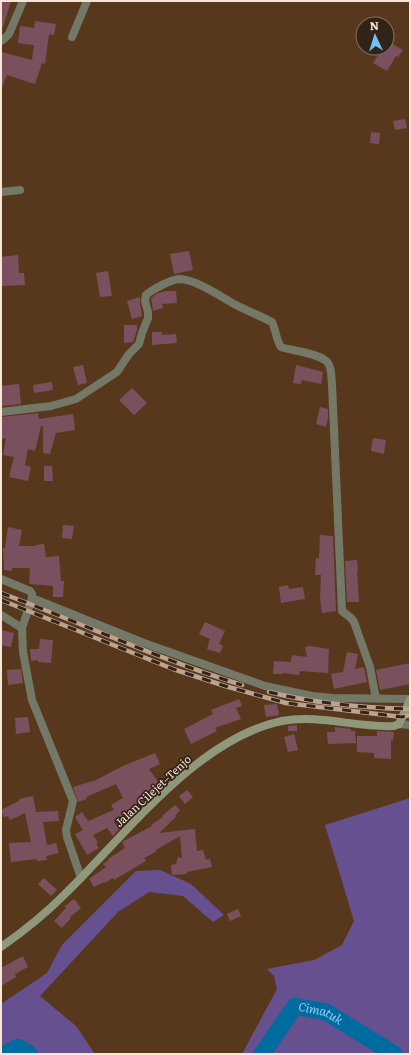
<svg xmlns="http://www.w3.org/2000/svg" width="411" height="1055" viewBox="0 0 411 1055" font-family="Literata,serif">
<rect width="100%" height="100%" fill="#58381d"/>
<path fill="#675090" d="M410,798V1054H242L277,989L274,976L267,969L314,960L342,945L354,921L325,825Z
M160,870L191,884L224,915L213,922L183,896L149,892L118,912L40,996L76,1026L95,1054H1V1004L47,973L62,945L136,871Z"/>
<g fill="none" stroke-linecap="round" stroke-linejoin="round">
<g stroke="#006b9e" stroke-width="17">
<path d="M5,1054L18,1047L29,1054"/>
<path id="s1" d="M262,1054L295,1006L326,1012L394,1054"/>
</g>
</g>
<path fill="#7b505e" d="M1,1H11L3,27H1Z
M35,21L56,24L54,35L49,34L45,64L42,63L35,84L7,75L1,89V52L32,60L34,45L18,43L20,26L34,28Z
M389,42L403,50L398,57L396,56L387,71L373,63L381,50L383,51L385,48H387Z
M405,119L407,128L395,130L393,121Z
M371,132L380,133L379,144L370,143Z
M189,251L193,270L174,274L170,254Z
M18,255L19,273H24L25,285L1,286V257Z
M108,271L112,296L100,297L96,273Z
M166,291H176L177,303L162,304L163,308L153,311L151,298L158,293Z
M140,297V302L142,316L132,319L127,301Z
M124,325H137V330L133,342L124,343Z
M152,332H162V335L176,334L177,343L152,345Z
M83,365L87,383L78,385L73,367Z
M296,365L323,372L321,384L302,380L301,384L293,383Z
M52,382L53,390L34,393L33,385Z
M19,384L21,404L1,406V386Z
M132,388L147,403L134,415L119,400Z
M320,407L328,409V418L326,427L316,424Z
M38,413L39,419L73,414L75,430L56,433L50,454L43,453V426H41L35,451L28,449L25,465L31,467L28,481L9,477L14,457L3,455L6,438L2,439L1,417Z
M373,438L386,440L384,454L371,451Z
M44,466H52L53,481H44Z
M63,525L74,526L72,539L62,538Z
M8,527L22,530L19,546H36V545L44,544L46,557L59,556L61,581H64L63,597H53V586L29,584L30,568H12V571L4,570L3,548H5Z
M320,535L333,536L336,611L322,613L320,598L321,575H315L316,558H319Z
M357,560L358,571H357L359,602H347L345,561Z
M288,585L289,589L303,587L305,599L281,603L279,587Z
M205,622L225,631L219,644L223,646L220,653L207,649L210,639L199,634Z
M1,630L14,633L11,647L1,645Z
M40,639L53,640L51,663L38,662V660L31,661L30,649H39Z
M311,646L329,649L328,673L300,671L299,675L283,673L282,674H273L274,661L291,662L292,655L307,657L305,647Z
M347,652L358,654L355,669L364,667L367,682L334,689L331,674L343,672Z
M410,663V684L380,690L376,670Z
M21,669L23,683L8,685L7,670Z
M239,699L242,706L236,708L241,719L215,728L217,731L191,744L184,729L213,714L211,710Z
M277,704L279,715L266,717L264,705Z
M28,717L30,732L16,734L15,718Z
M297,725V731H288V726Z
M335,727L351,729V731H355L356,743L328,744L327,732H335Z
M377,731L394,732L393,741L391,740V759L374,758V753L357,752V736H377Z
M294,734L298,750L288,752L284,737Z
M155,753L160,764L149,769L159,783L154,787L157,789L149,799L139,807L140,808L136,812L132,814L131,812L114,822L119,829L113,836L107,828L93,835L98,843L96,844L99,848L87,855L75,834L83,830L75,817L82,812L88,821L114,810L111,805L123,798L116,784L86,797L87,799L78,802L73,787L96,780L125,765Z
M187,790L193,797L185,804L179,796Z
M33,796L36,812L58,811L59,821L43,822L47,845L56,843L59,853L46,856L47,860L37,861V859L11,862L9,843L31,842L25,813L10,820L8,816L4,817L1,810L19,801V799Z
M175,805L180,810L175,816L176,817L159,833L195,829L197,851L203,850L206,860L210,859L212,867L187,872V874L172,875L171,865L176,864L178,857L182,858L180,836L156,850L157,851L144,858L146,861L114,880L113,878L105,883L104,882L94,887L89,879L106,867L103,864L109,860L108,859L125,848L122,842L152,826L151,825L163,817L162,816Z
M44,878L57,890L51,896L38,884Z
M74,899L81,908L70,917L71,918L62,928L54,921L66,908L65,906Z
M238,909L241,916L230,921L227,914Z
M23,956L28,967L15,974L16,977L1,986V968Z"/>
<g fill="none" stroke-linecap="round" stroke-linejoin="round">
<path stroke="#747967" stroke-width="8" d="M72,37L87,1
M1,41L5,38L9,34L23,1
M1,192L20,190
M1,412L51,406L76,399L117,372L129,354L139,344L142,333L148,318V312L145,301L146,295C153,289 170,280 179,279C196,279 221,297 236,305C248,311 260,316 272,322C276,330 276,340 281,347C292,351 321,353 328,363C332,368 331,378 332,384L342,611L351,618L354,622L370,667L376,699
M1,579L30,591L32,594V598L22,628L23,652L32,700L73,801L66,830L67,837L81,878
M32,598L144,643L265,686L312,696L332,698L410,699
M1,615L22,628
M399,724L410,725"/>
<path stroke="#90987b" stroke-width="8" d="M1,947C24,931 44,915 64,895C124,837 197,738 282,721C319,714 357,728 394,726L399,724L410,700"/>
<g stroke="#bca38f" stroke-width="4.5">
<path id="rail" d="M1,593C82,623 160,660 242,685
M1,600L173,669L225,686L286,703L402,717L410,715
M269,692C313,703 365,708 410,709"/>
</g>
<use href="#rail" stroke="#322318" stroke-width="3" stroke-dasharray="9" stroke-linecap="butt"/>
</g>
<g text-anchor="middle" stroke-width="3.5" stroke-linejoin="round" paint-order="stroke">
<g font-size="11" fill="#f9e5d5" stroke="#322318">
<text transform="translate(153 791) rotate(-43)" y="4">Jalan Cilejet–Tenjo</text>
</g>
<g font-size="12" font-style="italic" fill="#91cff8" stroke="#322318">
<text dy="4" stroke="none"><textPath href="#s1" startOffset="85">Cimatuk</textPath></text>
</g>
</g>
<rect width="411" height="1055" fill="none" stroke="#f9e5d5" stroke-width="4"/>
<g transform="translate(375 36) rotate(356)"><circle r="19" fill="#322318" stroke="#827164"/>
<path d="M0-3L7 15L0 10L-7 15Z" fill="#72c1f5"/>
<text y="-6" font-size="11" font-weight="bold" text-anchor="middle" fill="#f9e5d5">N</text>
</g>
</svg>
